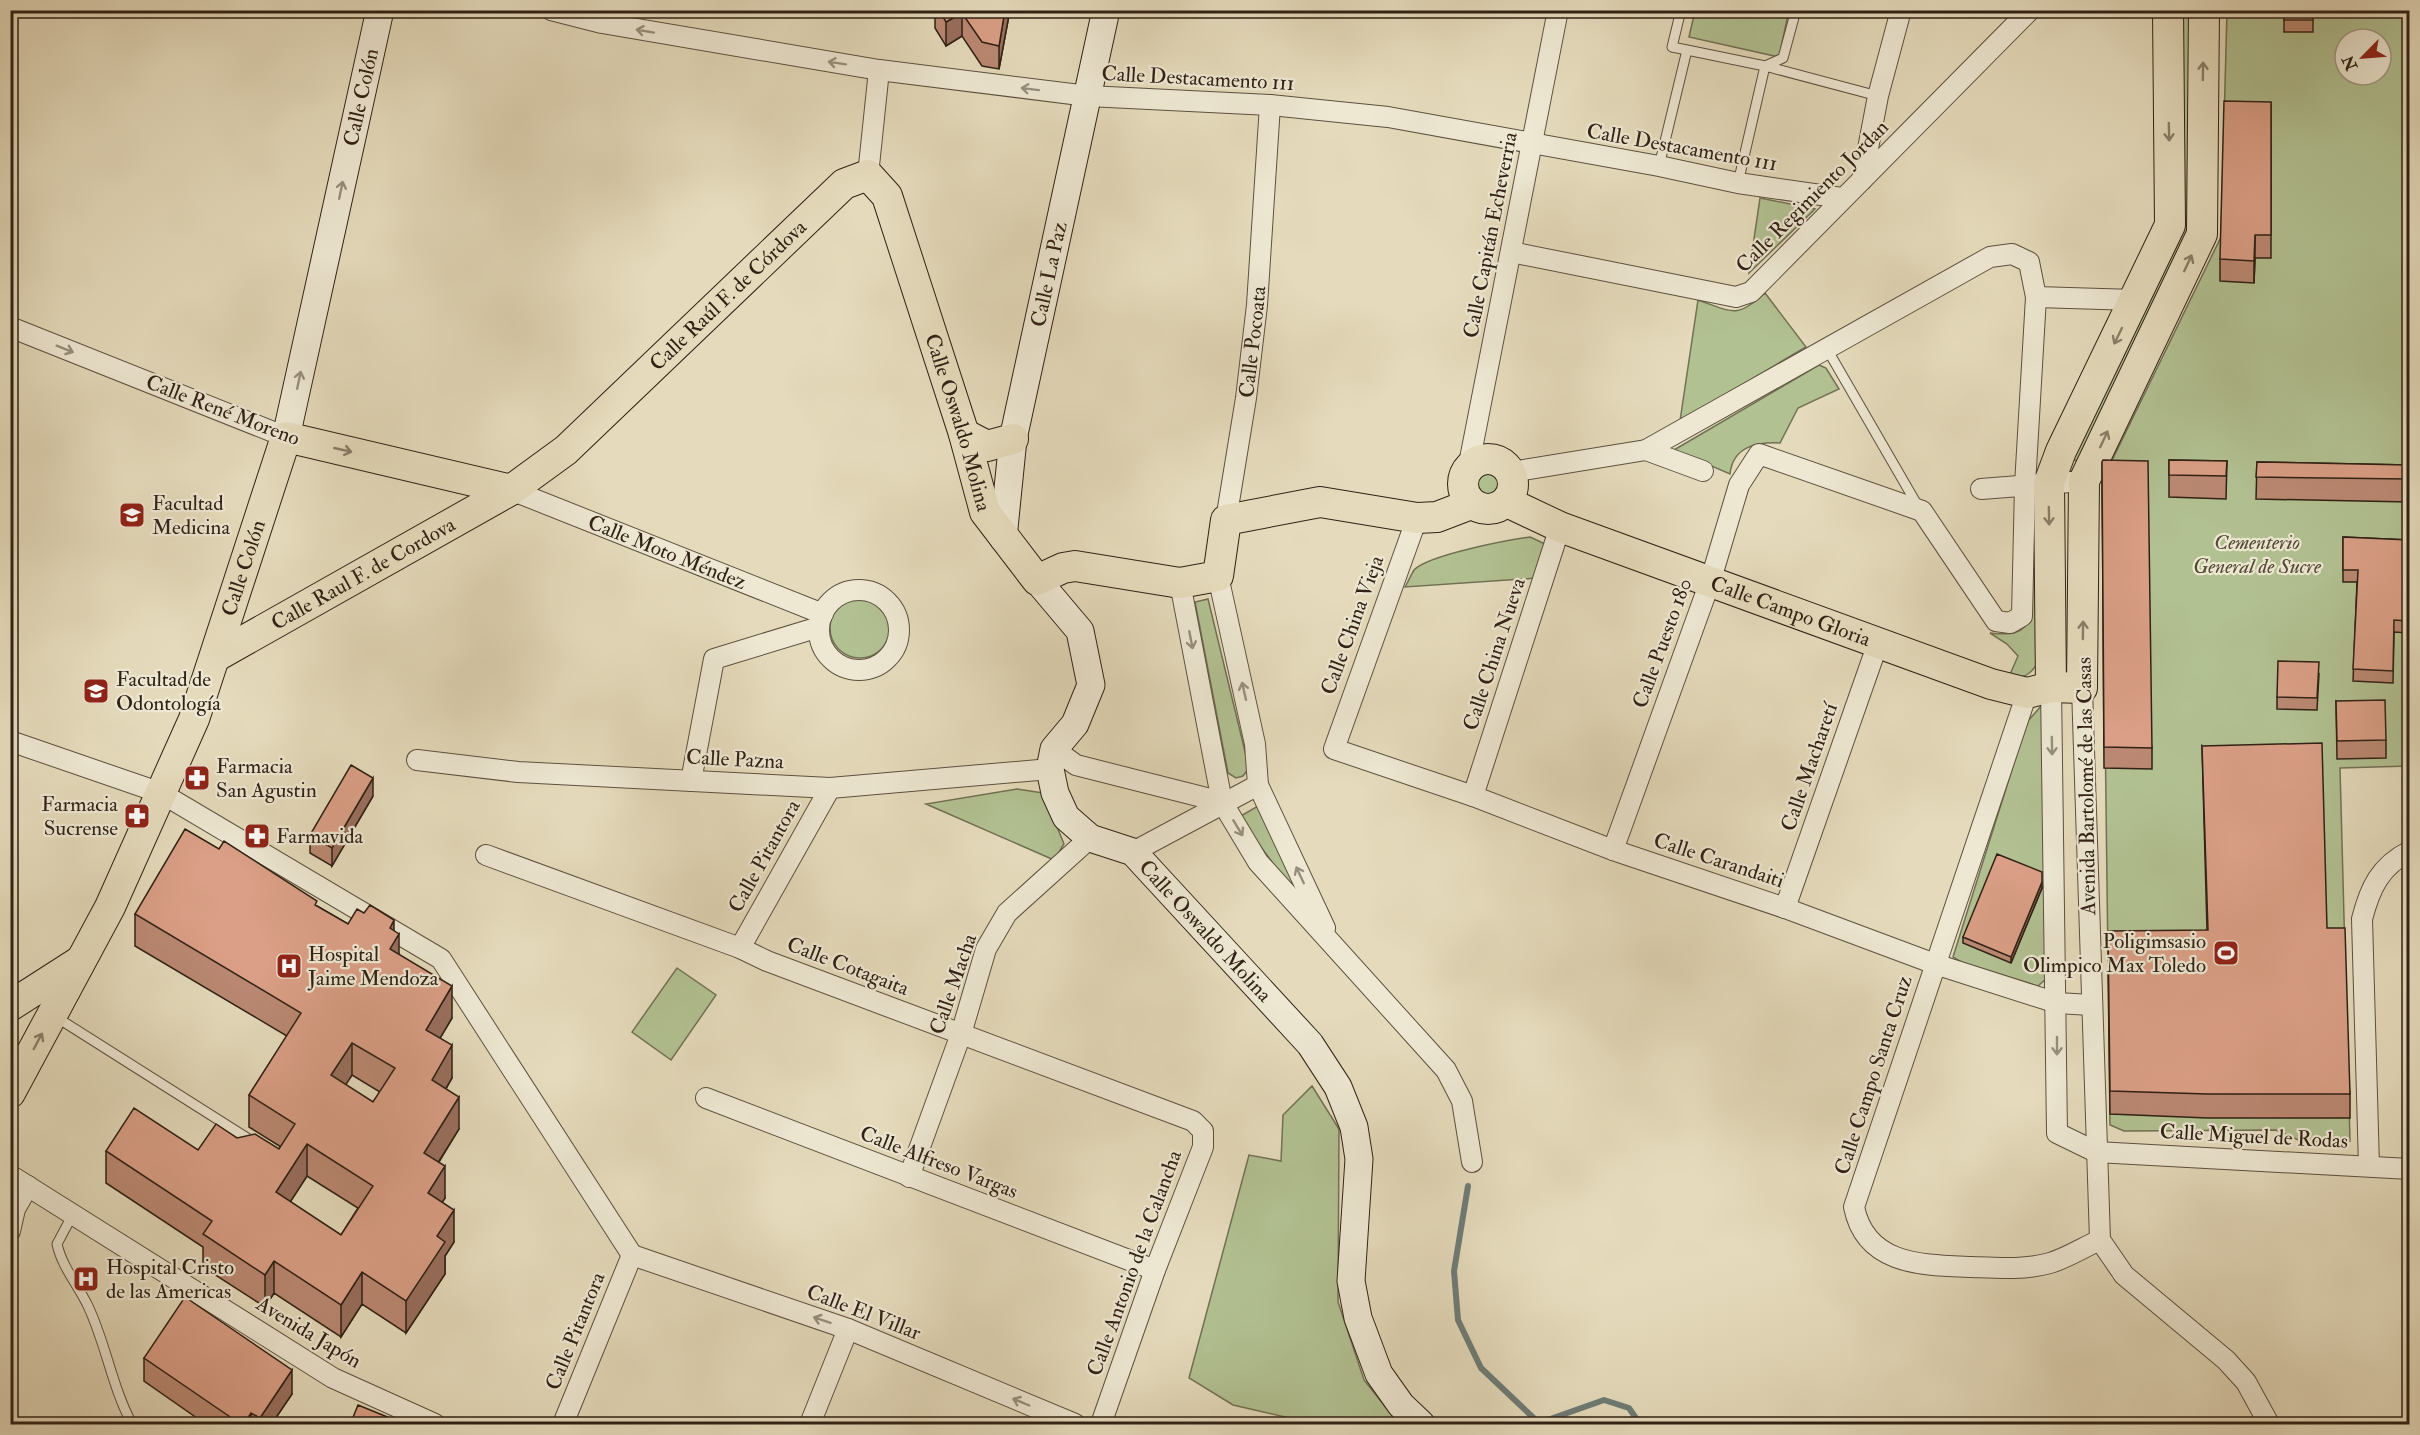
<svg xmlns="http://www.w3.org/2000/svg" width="2420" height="1435" viewBox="0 0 2420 1435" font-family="'IM FELL Double Pica',serif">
<rect width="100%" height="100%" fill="#e5dbbc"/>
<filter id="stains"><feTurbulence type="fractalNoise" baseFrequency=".00333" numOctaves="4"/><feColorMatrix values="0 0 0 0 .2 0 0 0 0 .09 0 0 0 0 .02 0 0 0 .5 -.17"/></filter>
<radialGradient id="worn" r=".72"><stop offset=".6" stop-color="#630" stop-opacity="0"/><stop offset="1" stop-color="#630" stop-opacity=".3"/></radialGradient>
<path fill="#b2c192" stroke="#717154" stroke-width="1.5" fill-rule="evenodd" d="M1770,10L1788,15L1779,57L1689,37L1695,11Z
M2180,11H2195L2194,223L2077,462L2073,458L2179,238Z
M2227,11H2409V766L2340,768L2350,1141L2303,1142L2276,1130L2124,1131L2110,1125L2102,481L2221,237ZM2345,39H2381V75H2345Z
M1760,198L1815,209L1749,273Z
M1765,293L1806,347L1680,421L1698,300C1733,312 1736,319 1765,293Z
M1819,365L1826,368L1839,389L1798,408L1780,443C1757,442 1733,446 1730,474L1674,450Z
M1472 484a16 16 0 1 1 32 0a16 16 0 1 1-32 0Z
M2032,494H2039L2041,655C2034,672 2028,678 2008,679L2018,656L2007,644L1990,633C2009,635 2023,636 2032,616Z
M1530,537L1545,544L1537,578L1405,587C1408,582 1411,575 1414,570C1428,555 1508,540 1530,537Z
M830 628a30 30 0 1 1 60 0a30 30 0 1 1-60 0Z
M1208,599L1249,768L1243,776L1236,778L1228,773L1195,602Z
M2042,705L2046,979L2038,986L1966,965L1953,957L2027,722Z
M1017,789L1043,793L1064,844L1054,860L926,804Z
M1258,806L1293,880L1291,883L1288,884L1239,817Z
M677,968L716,995L671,1060L632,1032Z
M1312,1086L1339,1129L1338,1302L1364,1380L1399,1424H1315L1233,1405L1189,1378L1249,1155L1281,1161L1283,1115Z"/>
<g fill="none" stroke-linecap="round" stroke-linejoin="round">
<path stroke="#6e7c77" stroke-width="6" d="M1468,1186L1454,1271L1458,1320L1481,1368L1539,1423L1604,1400L1629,1408L1640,1424"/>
<g stroke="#5d503f" stroke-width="11">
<path id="lane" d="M1687,50L1765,66L1878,96
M1659,166L1687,50L1672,47L1681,10
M1738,183L1765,66L1783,58L1796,10
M1827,349L1919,508
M56,1017L255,1143
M73,1214L57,1244C62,1267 78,1285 88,1306C106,1344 112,1387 132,1424"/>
</g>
<g stroke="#5d503f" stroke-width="22">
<g id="street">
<path d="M551,10L602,23L879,70L1088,96L1270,105L1388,117L1659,166L1738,183L1842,198"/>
<path d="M868,175L879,70"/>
<path d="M1862,180L1878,96L1901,10"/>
<path d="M1511,252L1736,297L1751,292L2030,10"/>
<path d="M2036,297L2135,300"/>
<path d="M10,327L286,437"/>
<path d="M1646,450L1703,471"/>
<path d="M1468,469L1558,10"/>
<path d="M1511,472L1646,450L1990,257L2012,254L2029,262L2036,297L2025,485L2022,616L2010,623L1996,621L1922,511L1759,454L1739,485L1711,579L1613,850"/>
<path d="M1981,489L2084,481"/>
<path id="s1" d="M511,490L823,614"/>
<path d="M1417,518L1334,749L1473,796L1613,850L1785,908L1935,964L2057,1003L2091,1005"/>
<path id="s2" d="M1226,520L1246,398L1257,305L1270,105"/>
<path d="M1218,576L1255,744L1258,785L1325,928"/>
<path d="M1180,583L1222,802L1258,862L1446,1070L1462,1101L1472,1162"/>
<circle cx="859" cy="630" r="40"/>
<path d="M2051,687L2057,1133L2096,1152L2410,1169"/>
<path d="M2082,688L2100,1240L2124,1275L2226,1360L2246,1382L2269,1424"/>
<path d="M2027,693L1854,1207C1866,1266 1923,1265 1972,1267C1998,1268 2025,1270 2050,1263C2067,1258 2084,1247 2100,1240"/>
<path d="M10,741L161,793L441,959L632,1255"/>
<path d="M1054,749L1076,765L1222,802"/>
<path d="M417,760L518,772L830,788L1050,769"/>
<path d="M691,781L714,659L819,627"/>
<path d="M1473,796L1560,527"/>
<path d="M1133,852L1258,785"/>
<path d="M486,855L740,948L767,961L1193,1121L1203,1131V1147L1155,1270L1101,1424"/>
<path d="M1785,908L1878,643"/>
<path d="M740,948L830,788"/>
<path d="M706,1098L1155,1270"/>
<path d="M2369,1166L2362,919C2370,888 2380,866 2410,851"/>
<path d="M10,1175L333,1378L435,1424"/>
<path d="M909,1177L961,1034L986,949L1007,913L1090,838"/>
<path d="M10,1231L15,1209L28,1186"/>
<path d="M632,1255L848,1329L1075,1424"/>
<path d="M563,1424L632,1255"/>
<path d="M810,1424L848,1329"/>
</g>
</g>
<g stroke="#302115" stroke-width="29">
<g id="secondary">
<path id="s3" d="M286,437L380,10"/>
<path id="s4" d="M1003,538L1013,439L1106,10"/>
<path id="s5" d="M1037,580L1080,631L1091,685L1075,724L1054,749L1050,769L1055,793L1066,817L1090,838L1133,852L1310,1044L1338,1087L1354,1127L1359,1159L1351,1281L1358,1318L1379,1374L1401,1405L1421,1424"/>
</g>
</g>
<g stroke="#302115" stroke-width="32">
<g id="primary">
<path d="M964,434L987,446L1013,439"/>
<circle cx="1488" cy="484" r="25"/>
<path id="s6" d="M1507,502L1560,527L1991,684L2027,693L2051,687L2082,688L2084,481L2202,234L2204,10"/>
<path id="s7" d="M215,657L511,490L566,450L844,184L868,175L887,196L964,434L985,512L1037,580L1063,568L1075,566L1180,583L1218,576L1226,520L1320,502L1417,518L1437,517L1471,504"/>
<path d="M2051,687L2049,483L2061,451L2170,225L2168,10"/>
<path d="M10,1006L77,963"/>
<path id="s8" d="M10,1093L110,907L194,719L286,437L511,490"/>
</g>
</g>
<use href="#lane" stroke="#eee8d3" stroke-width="9"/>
<use href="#street" stroke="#eee8d3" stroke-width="20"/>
<use href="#secondary" stroke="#eee8d3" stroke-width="27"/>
<use href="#primary" stroke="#e5dbbc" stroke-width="30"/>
</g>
<path fill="#bb8973" stroke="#302115" stroke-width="1.5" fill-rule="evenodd" d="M935,10H1010L999,69L982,66L962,36L946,46L935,28Z
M2284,10H2313V32H2284Z
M2271,102V258H2255L2254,283L2220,281V259Z
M2407,298H2409V340H2407Z
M2169,460L2227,461L2226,499L2169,497Z
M2102,462L2152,748V769L2104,768Z
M2257,462L2409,465V502L2256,499Z
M2343,537L2409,540V633L2394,632L2393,683L2353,681L2357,582H2343Z
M2319,674L2317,710L2277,709V697Z
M2336,701L2386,740V758L2337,759Z
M2202,746L2327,928L2350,1094V1118H2208L2110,1114L2108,955L2207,930Z
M373,796L332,866L310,853V835Z
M2042,888L2011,963L1963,943V937Z
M317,906L348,924L394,931L399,955L452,1018L440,1038L452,1078L446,1089L459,1129L439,1162L445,1198L442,1202L454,1242L445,1256V1274L406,1333L362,1304L341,1337L274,1293L265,1307L203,1267V1247L106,1183V1151L198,1150L237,1138L279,1149L281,1147L249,1127V1095L287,1036L135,946V914ZM352,1075L380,1092L373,1102L345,1085ZM307,1176L358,1208L341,1235L290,1202Z
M144,1358L292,1394L271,1425H207L144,1381Z"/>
<path fill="#996f5e" stroke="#302115" stroke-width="1.5" d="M1005,10H1010L999,69V46Z
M962,13V36L946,46V22Z
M2255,235V258L2254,283V261Z
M373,778V796L332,866V848Z
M2042,882V888L2011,963V957Z
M394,920V941L399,934V966L390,981V928Z
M452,986V1018L426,1062V1030Z
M352,1043V1075L331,1108V1075Z
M452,1045V1078L432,1112V1080Z
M459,1097V1129L424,1185V1153Z
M307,1144V1176L276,1224V1192Z
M445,1166V1198L428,1225V1193Z
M454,1210V1242L445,1256V1274L406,1333V1301L437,1236Z
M274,1261V1293L265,1307V1275Z
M362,1272V1304L341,1337V1305Z
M292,1370V1394L271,1425H260V1418Z
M251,1413V1425H243Z"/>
<path fill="#da9f86" stroke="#302115" stroke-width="1.5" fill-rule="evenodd" d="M939,10H1005L999,46L982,42L962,13L946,22Z
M2284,10H2313V20H2284Z
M2224,101L2271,102V235H2255L2254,261L2220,259Z
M2407,298H2409V328H2407Z
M2103,460L2148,461L2152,748L2104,747L2102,462Z
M2169,460L2227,461L2226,476L2169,475Z
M2257,462L2409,465V479L2256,477Z
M2343,537L2409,540V621L2394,620L2393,671L2353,669L2358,570H2343Z
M2278,661L2319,662L2317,698L2277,697Z
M2385,700L2386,740L2337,741L2336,701Z
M2322,743L2327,928H2345L2350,1094H2208L2110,1091L2108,931L2208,930L2202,746Z
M351,765L373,778L332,848L310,835Z
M185,829L219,849L224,841L317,901L315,905L348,924L357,909L364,913L370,905L394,920L390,928L399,934L390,949L452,986L426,1030L452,1045L432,1080L459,1097L424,1153L445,1166L428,1193L454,1210L437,1236L445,1242L406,1301L362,1272L341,1305L274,1261L265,1275L203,1234L212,1221L106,1151L134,1108L198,1150L216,1124L237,1138L255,1134L279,1149L295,1124L249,1095L301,1013L135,914ZM352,1043L395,1068L373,1102L331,1075ZM307,1144L373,1186L341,1235L276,1192Z
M1997,854L2042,872V882L2011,957L1963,937Z
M185,1297L292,1370L260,1418L251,1413L243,1425H242L144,1358Z
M358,1405L407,1425H350Z"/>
<defs><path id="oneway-shaft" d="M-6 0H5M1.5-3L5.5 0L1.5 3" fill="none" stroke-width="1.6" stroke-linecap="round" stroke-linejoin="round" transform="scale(1.5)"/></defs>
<g stroke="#988e7e">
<use href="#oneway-shaft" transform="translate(645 31) rotate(-170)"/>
<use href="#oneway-shaft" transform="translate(837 63) rotate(-171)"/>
<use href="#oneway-shaft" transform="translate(1030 89) rotate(-173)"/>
<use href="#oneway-shaft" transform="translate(341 190) rotate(-78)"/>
<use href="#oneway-shaft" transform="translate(65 349) rotate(22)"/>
<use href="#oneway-shaft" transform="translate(299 380) rotate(-78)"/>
<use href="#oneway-shaft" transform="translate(1191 640) rotate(79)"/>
<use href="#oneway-shaft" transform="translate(1244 691) rotate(-103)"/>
<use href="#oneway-shaft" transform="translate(2052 746) rotate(89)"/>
<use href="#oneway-shaft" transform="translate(1238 828) rotate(59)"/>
<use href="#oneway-shaft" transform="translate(1300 875) rotate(-115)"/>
<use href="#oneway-shaft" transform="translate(2057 1046) rotate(90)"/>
<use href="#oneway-shaft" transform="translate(822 1320) rotate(-161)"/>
<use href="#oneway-shaft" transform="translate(1021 1402) rotate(-157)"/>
</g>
<g stroke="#8a7e68">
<use href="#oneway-shaft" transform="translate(2203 71) rotate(-89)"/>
<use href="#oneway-shaft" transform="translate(2169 132) rotate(89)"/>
<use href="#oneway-shaft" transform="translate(2188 263) rotate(-65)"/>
<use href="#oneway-shaft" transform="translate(2118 336) rotate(116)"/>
<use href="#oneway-shaft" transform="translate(2104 439) rotate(-65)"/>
<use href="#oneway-shaft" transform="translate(343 450) rotate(13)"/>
<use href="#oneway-shaft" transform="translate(2049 516) rotate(89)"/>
<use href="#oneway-shaft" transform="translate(2083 630) rotate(-89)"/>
<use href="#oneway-shaft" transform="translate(38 1041) rotate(-62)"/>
</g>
<defs>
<g id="university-square" transform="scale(1.35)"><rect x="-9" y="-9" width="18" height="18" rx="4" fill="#8f2418" stroke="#eee8d3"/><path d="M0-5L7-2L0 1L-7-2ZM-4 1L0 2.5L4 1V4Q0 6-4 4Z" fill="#fff"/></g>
<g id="pharmacy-square" transform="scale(1.35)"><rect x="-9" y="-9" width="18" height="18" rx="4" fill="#8f2418" stroke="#eee8d3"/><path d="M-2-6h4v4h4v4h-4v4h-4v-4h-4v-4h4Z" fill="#fff"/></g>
<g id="stadium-square" transform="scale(1.35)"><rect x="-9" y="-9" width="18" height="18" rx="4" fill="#8f2418" stroke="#eee8d3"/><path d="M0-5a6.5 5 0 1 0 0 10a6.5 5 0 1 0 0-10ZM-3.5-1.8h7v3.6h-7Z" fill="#fff"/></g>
<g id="hospital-square" transform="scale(1.35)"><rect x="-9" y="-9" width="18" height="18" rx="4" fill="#8f2418" stroke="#eee8d3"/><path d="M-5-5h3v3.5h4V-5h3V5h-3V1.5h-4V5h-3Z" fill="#fff"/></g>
</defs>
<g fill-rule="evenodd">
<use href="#university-square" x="132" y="515"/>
<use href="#university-square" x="96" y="691"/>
<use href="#pharmacy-square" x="197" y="778"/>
<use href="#pharmacy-square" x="137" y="816"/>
<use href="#pharmacy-square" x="257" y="836"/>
<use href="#stadium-square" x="2226" y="953"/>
<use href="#hospital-square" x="289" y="966"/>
<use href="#hospital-square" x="86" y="1279"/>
</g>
<g text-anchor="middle" stroke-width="4.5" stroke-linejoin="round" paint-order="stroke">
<g font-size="21" fill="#302115" stroke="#eee8d3">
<text transform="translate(1198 78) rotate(3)" y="7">Calle Destacamento 111</text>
<text dy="7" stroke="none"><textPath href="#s3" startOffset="348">Calle Colón</textPath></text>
<text transform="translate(1682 147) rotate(10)" y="7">Calle Destacamento 111</text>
<text transform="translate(1812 196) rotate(-45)" y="7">Calle Regimiento Jordan</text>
<text transform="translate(1490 235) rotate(-79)" y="7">Calle Capitán Echeverria</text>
<text dy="7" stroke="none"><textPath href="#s4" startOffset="268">Calle La Paz</textPath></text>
<text dy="7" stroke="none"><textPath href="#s7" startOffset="632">Calle Raúl F. de Córdova</textPath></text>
<text dy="7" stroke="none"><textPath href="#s2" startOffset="180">Calle Pocoata</textPath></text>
<text transform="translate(223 410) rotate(21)" y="7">Calle René Moreno</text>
<text dy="7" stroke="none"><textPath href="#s7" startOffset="1084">Calle Oswaldo Molina</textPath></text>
<text dy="7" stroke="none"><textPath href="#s1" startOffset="168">Calle Moto Méndez</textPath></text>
<text dy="7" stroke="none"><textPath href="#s8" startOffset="576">Calle Colón</textPath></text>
<text dy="7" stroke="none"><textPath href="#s7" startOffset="170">Calle Raul F. de Cordova</textPath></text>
<text dy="7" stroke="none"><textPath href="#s6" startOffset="304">Calle Campo Gloria</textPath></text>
<text transform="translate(1352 625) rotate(-70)" y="7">Calle China Vieja</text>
<text transform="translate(1662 643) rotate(-70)" y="7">Calle Puesto 180</text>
<text transform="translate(1494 654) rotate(-72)" y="7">Calle China Nueva</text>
<text transform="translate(735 759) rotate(3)" y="7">Calle Pazna</text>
<text transform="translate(1809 767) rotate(-71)" y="7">Calle Macharetí</text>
<text transform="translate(2086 786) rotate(-91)" y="7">Avenida Bartolomé de las Casas</text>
<text transform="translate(764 856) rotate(-61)" y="7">Calle Pitantora</text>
<text transform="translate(1719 860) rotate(18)" y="7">Calle Carandaiti</text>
<text dy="7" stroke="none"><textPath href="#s5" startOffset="452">Calle Oswaldo Molina</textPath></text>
<text transform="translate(848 966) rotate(21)" y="7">Calle Cotagaita</text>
<text transform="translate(953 984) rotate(-71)" y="7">Calle Macha</text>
<text transform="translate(1873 1075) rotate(-72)" y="7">Calle Campo Santa Cruz</text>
<text transform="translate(2254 1136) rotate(3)" y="7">Calle Miguel de Rodas</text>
<text transform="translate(939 1162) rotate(21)" y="7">Calle Alfreso Vargas</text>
<text transform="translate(1134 1263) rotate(-70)" y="7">Calle Antonio de la Calancha</text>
<text transform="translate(864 1312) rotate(21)" y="7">Calle El Villar</text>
<text transform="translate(575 1331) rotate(-68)" y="7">Calle Pitantora</text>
<text transform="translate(309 1332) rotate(31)" y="7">Avenida Japón</text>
</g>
<g font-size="21" fill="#302115" stroke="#eee8d3" text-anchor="start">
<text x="152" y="510">Facultad<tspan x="152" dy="24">Medicina</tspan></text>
<text x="116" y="686">Facultad de<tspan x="116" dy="24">Odontología</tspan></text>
<text x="216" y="773">Farmacia<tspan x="216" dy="24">San Agustin</tspan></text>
<text x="118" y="811" text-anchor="end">Farmacia<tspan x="118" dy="24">Sucrense</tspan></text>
<text x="276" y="843">Farmavida</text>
<text x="2206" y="948" text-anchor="end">Poligimsasio<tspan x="2206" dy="24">Olimpico Max Toledo</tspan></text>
<text x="308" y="961">Hospital<tspan x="308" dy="24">Jaime Mendoza</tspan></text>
<text x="106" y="1274">Hospital Cristo<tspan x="106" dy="24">de las Americas</tspan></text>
</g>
<g font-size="21" font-style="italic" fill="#504934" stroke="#eee8d3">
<text x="2257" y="549">Cementerio<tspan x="2257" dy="24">General de Sucre</tspan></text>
</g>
</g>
<rect width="2420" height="1435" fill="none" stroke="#e5dbbc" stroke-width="36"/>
<rect x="12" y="12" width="2396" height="1411" fill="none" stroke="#302115" stroke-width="3"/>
<rect x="18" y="18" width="2384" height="1399" fill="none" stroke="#302115" stroke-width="1.5"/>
<g transform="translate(2363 57) rotate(245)"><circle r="28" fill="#eee8d3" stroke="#a29887" stroke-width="1.5"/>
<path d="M0-4.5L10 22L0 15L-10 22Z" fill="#8f2418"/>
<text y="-9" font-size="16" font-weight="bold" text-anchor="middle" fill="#302115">N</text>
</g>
<rect width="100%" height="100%" filter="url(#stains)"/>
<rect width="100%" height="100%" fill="url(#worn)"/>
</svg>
